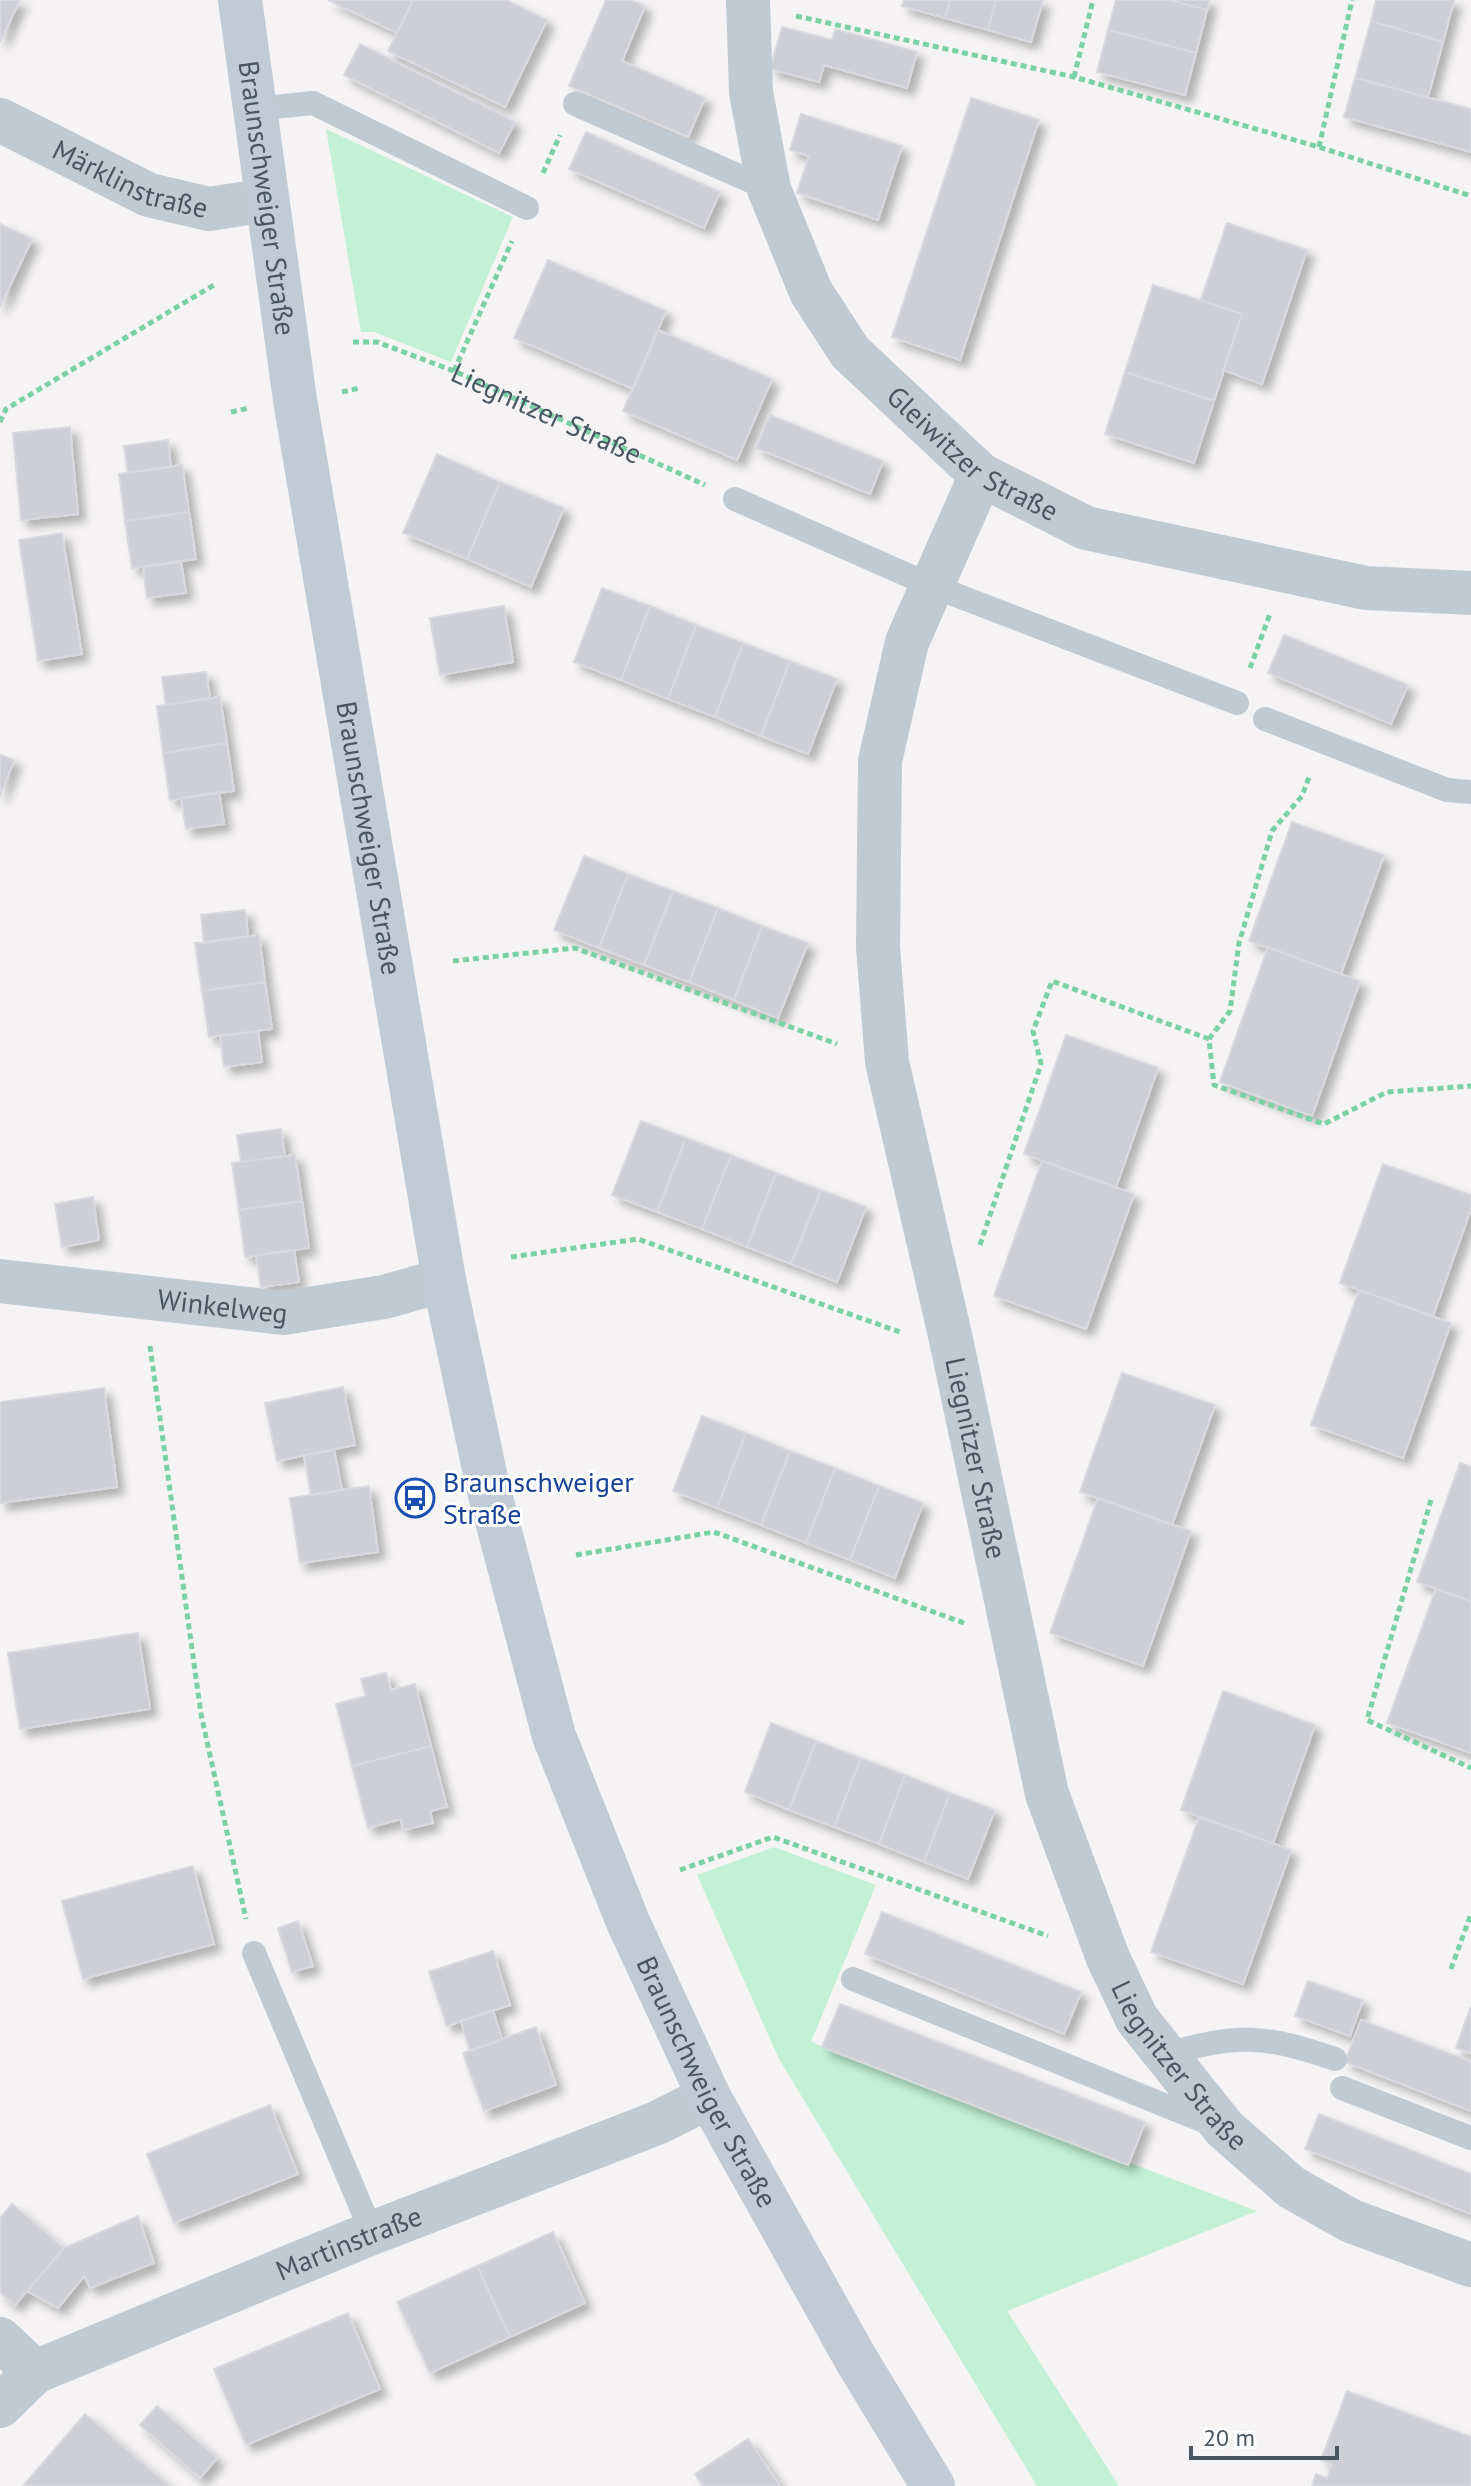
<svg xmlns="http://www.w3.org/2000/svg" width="1471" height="2486" viewBox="0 0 1471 2486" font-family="'PT Sans',sans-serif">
<defs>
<filter id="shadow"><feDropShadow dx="7" dy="7" stdDeviation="4" flood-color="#0004"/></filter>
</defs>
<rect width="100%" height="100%" fill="#f5f3f3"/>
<path fill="#c2f1d5" d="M326,129L513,217L451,362L374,332H361Z
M774,1847L876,1885L811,2042L1257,2211L1007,2311L1119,2486H1037L779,2059L697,1875Z"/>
<path fill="#cdcfd5" stroke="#d7d9de" stroke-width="2" filter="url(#shadow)" d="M0,0H20L0,42Z
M328,0H413L397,33Z
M413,0H506L547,20L505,107L388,51Z
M606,0H631L645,6L622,61L705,98L688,137L569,86Z
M904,0H950L945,18L902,6Z
M950,0H996L988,30L945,18Z
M996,0H1043L1031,42L988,30Z
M1116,0H1169L1207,10L1196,53L1108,30Z
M1169,0H1210L1207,10Z
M1376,0H1454L1443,42L1371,21Z
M1371,21L1443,42L1428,97L1355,78Z
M782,27L832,40L835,29L917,52L907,88L824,65L819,82L770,69Z
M1108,30L1196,53L1185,95L1097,72Z
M360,44L515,122L499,153L344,75Z
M1355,78L1471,109V152L1344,117Z
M971,98L1039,120L960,360L892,337Z
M801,114L902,146L878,220L797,193L809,156L790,150Z
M586,132L720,192L704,228L569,169Z
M1227,223L1307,250L1262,384L1223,370L1242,314L1201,300Z
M0,224L32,239L0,307Z
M548,260L666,311L633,389L514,338Z
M1153,285L1242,314L1214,401L1125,372Z
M658,330L772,379L737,460L623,411Z
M1125,372L1214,401L1194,463L1105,434Z
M770,415L883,461L870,494L756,448Z
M70,427L78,514L21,520L13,433Z
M168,440L171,467L128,473L124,446Z
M437,454L500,482L467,559L403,533Z
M182,465L189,512L125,521L119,474Z
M500,482L564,508L531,587L467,559Z
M189,512L196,559L132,568L125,521Z
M62,533L82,654L38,661L19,540Z
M181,562L186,593L147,598L143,567Z
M602,588L650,606L621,680L574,662Z
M504,606L513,662L440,675L430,618Z
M650,606L696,625L668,699L621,680Z
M696,625L743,643L715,717L668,699Z
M1284,635L1408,685L1391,724L1268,673Z
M743,643L790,661L761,736L715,717Z
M790,661L837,679L808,754L761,736Z
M206,672L210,698L166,705L162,677Z
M220,697L227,743L163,753L157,706Z
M227,743L234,791L170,800L163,753Z
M0,755L14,760L0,796Z
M219,792L224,824L186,829L181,798Z
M1292,822L1384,855L1341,974L1249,941Z
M584,856L628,874L599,948L554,930Z
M628,874L673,891L644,965L599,948Z
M673,891L718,908L689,982L644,965Z
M718,908L762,926L734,1000L689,982Z
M245,910L248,936L204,943L201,915Z
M762,926L808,943L778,1018L734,1000Z
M259,935L265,982L202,991L195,943Z
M1268,947L1360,981L1312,1116L1220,1082Z
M265,982L272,1029L209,1037L202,991Z
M258,1031L262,1062L224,1067L220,1036Z
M1066,1035L1158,1068L1116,1187L1024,1154Z
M641,1121L686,1138L657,1212L612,1195Z
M281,1129L285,1156L241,1162L237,1135Z
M686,1138L731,1155L702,1229L657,1212Z
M295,1155L302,1201L239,1210L232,1163Z
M731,1155L776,1173L747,1247L702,1229Z
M1042,1161L1134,1194L1086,1329L994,1296Z
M1383,1164L1471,1195V1209L1433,1316L1340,1283Z
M776,1173L821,1190L791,1264L747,1247Z
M821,1190L866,1207L837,1282L791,1264Z
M93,1197L99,1240L62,1247L55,1204Z
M302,1201L309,1248L245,1257L239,1210Z
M294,1250L299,1282L261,1287L256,1255Z
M1359,1290L1451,1323L1403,1458L1311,1425Z
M1122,1373L1215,1405L1172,1525L1080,1492Z
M343,1387L355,1445L277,1461L265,1403Z
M104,1388L117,1487L0,1503V1402Z
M702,1416L746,1433L717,1508L673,1491Z
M746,1433L790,1451L761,1525L717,1508Z
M334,1450L342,1490L311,1495L304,1455Z
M790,1451L835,1468L806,1543L761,1525Z
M1460,1463L1471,1467V1601L1417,1582Z
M835,1468L879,1486L850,1560L806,1543Z
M369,1486L378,1552L300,1563L290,1498Z
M879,1486L923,1503L895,1578L850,1560Z
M1098,1498L1191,1531L1143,1666L1050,1633Z
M1436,1589L1471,1601V1753L1387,1723Z
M138,1633L150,1709L20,1729L8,1653Z
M386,1673L391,1690L415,1684L431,1746L352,1766L336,1704L366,1696L361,1679Z
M1223,1691L1315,1725L1273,1843L1181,1810Z
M771,1723L816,1741L789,1810L745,1792Z
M816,1741L861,1758L834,1827L789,1810Z
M431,1746L447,1807L430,1811L433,1823L403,1830L401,1819L368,1828L352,1766Z
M861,1758L905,1775L879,1844L834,1827Z
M905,1775L950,1793L924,1862L879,1844Z
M950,1793L995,1810L968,1879L924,1862Z
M1199,1817L1291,1850L1243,1984L1151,1952Z
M193,1866L214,1944L83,1979L62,1901Z
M882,1912L1081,1992L1064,2034L865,1954Z
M298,1921L313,1966L292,1972L278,1928Z
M493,1951L510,2005L447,2026L429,1972Z
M1308,1981L1363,2000L1350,2036L1295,2016Z
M840,2004L1145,2122L1128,2165L822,2047Z
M1471,2006V2053L1456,2048Z
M493,2010L502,2040L470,2051L461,2021Z
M1361,2020L1471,2062V2111L1345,2062Z
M536,2027L556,2085L484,2111L463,2053Z
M270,2105L298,2174L174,2223L147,2154Z
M1319,2114L1471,2174V2214L1305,2149Z
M12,2204L64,2248L15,2305L0,2292V2218Z
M138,2216L154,2263L90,2288L84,2276L58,2308L27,2291L64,2248Z
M553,2232L585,2303L510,2337L477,2266Z
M477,2266L510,2337L430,2373L397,2302Z
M348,2313L380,2389L246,2445L214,2369Z
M1347,2391L1471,2437V2486H1312L1316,2474L1327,2478L1332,2464L1321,2460Z
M157,2406L217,2458L200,2478L140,2425Z
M85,2414L169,2486H23Z
M748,2439L780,2486H703L695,2474Z"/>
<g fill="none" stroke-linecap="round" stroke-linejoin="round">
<g stroke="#79d1a6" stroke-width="5" stroke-dasharray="6 4" stroke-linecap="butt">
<path d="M796,16L1074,77L1319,147L1471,196"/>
<path d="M1074,77L1093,0"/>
<path d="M1319,147L1352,0"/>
<path d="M543,173L560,135"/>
<path id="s1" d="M353,342H377L454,371L705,485"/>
<path d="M454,371L512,241"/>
<path d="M342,392L360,388"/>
<path d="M231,412L249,408"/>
<path d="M0,422L6,409L214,285"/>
<path d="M1250,668L1270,614"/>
<path d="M453,961L575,948L837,1044"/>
<path d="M1209,1039L1230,1011L1239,943L1272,831L1302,796L1309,777"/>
<path d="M980,1245L1041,1064L1033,1031L1052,981L1209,1039L1214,1085L1324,1124L1387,1092L1471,1086"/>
<path d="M511,1257L638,1239L900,1332"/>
<path d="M150,1346L201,1714L246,1919"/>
<path d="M1431,1500L1367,1720L1471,1768"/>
<path d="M576,1555L714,1532L964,1623"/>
<path d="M680,1870L773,1837L1048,1936"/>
<path d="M1451,1969L1471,1914"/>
</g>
<path stroke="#c0cad2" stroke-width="24" d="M575,104L769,189
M255,109L313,103L527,208
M735,499L930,585L1237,703
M1265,719L1447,790L1471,792
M254,1953L372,2233
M853,1979L1211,2124
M1165,2055C1237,2033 1265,2035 1335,2059
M1342,2088L1471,2138"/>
<g stroke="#c0cad2" stroke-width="44">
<path id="s2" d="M748,0L751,92L769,189L811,292L850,352L981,475L1086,528L1366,588L1471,593"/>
<path id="s3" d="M0,120L149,195L209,209L267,200"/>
<path id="s4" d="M981,475L907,642L880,761L878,947L887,1062L950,1335L1047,1794L1108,1958L1137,2019L1225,2129L1291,2187L1351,2221L1471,2265"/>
<path id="s5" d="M0,1281L283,1313L384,1297L444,1280"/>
<path d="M0,2339L35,2372"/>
<path id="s6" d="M0,2406L35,2372L372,2233L657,2123L709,2097"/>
</g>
<path stroke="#c0cbd6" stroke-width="44" id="s7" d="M240,0L295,400L444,1280L487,1483L554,1736L628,1922L709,2097L857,2361L933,2486"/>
</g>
<defs>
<g id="bus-ring" transform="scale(2)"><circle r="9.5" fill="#fff" stroke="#1a4fb4" stroke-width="1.5"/><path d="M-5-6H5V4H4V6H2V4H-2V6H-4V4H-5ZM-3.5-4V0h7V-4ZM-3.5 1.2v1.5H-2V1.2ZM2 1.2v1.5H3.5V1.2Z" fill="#1a4fb4"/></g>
</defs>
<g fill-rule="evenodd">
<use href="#bus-ring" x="415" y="1498"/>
</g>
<g text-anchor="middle" stroke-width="6" stroke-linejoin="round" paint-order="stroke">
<g font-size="28" fill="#495661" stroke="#fff">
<text dy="10" stroke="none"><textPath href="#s3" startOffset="144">Märklinstraße</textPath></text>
<text dy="10" stroke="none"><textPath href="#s7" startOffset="200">Braunschweiger Straße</textPath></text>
<text dy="10" stroke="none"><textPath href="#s1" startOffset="208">Liegnitzer Straße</textPath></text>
<text dy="10" stroke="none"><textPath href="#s2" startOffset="534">Gleiwitzer Straße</textPath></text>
<text dy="10" stroke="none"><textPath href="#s7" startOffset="848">Braunschweiger Straße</textPath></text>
<text dy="10" stroke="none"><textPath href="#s5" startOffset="224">Winkelweg</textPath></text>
<text dy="10" stroke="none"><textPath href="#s4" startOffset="1012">Liegnitzer Straße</textPath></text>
<text dy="10" stroke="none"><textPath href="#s4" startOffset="1660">Liegnitzer Straße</textPath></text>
<text dy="10" stroke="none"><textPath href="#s7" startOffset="2144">Braunschweiger Straße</textPath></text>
<text dy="10" stroke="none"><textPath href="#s6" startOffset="388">Martinstraße</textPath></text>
</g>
<g font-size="28" fill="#164399" stroke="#fff" text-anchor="start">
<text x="443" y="1492">Braunschweiger<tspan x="443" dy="32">Straße</tspan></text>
</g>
</g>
<path d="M1191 2446v12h146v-12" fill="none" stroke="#495661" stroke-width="4"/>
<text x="1203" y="2446" font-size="24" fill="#495661" stroke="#ffffff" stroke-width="6" paint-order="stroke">20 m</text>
</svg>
